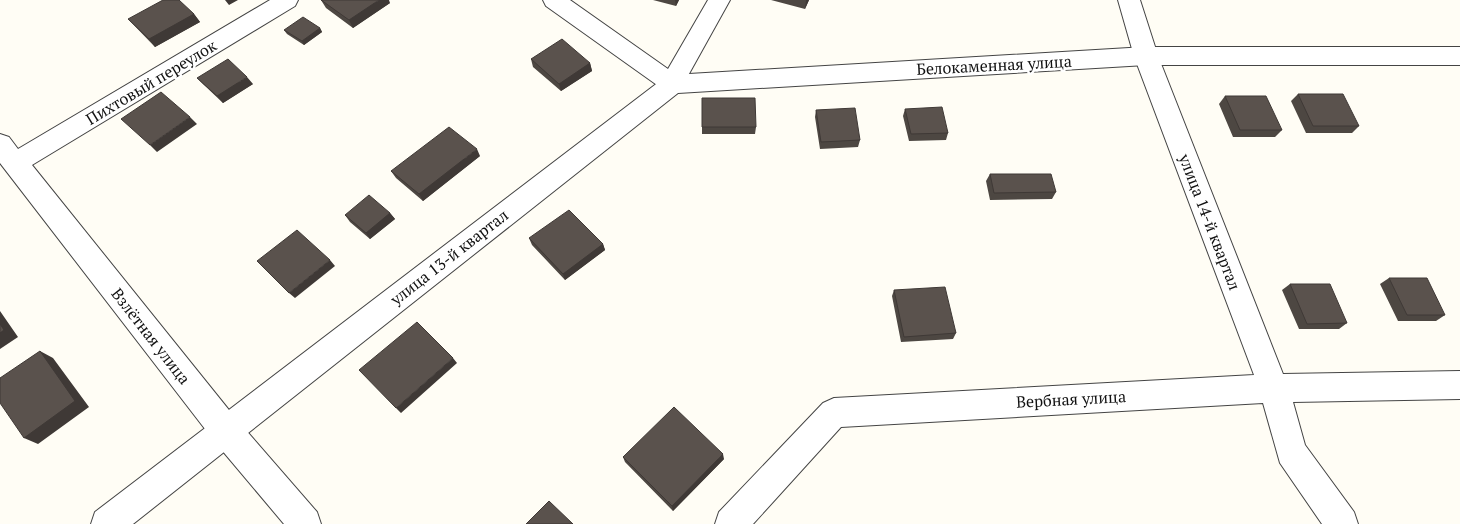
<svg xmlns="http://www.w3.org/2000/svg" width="1460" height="524" viewBox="0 0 1460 524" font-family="'PT Serif',serif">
<rect width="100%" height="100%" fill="#fffdf5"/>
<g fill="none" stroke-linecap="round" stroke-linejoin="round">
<g stroke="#444" stroke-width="2">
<path id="minor" d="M270,0H298L295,6L32,165L237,420L317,512L321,524H284L215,442L0,163V134L9,137L18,149Z
M543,0H570L668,69L708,0H730L680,90L672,93L664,90L546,6Z
M1118,0H1140L1158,56L1283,374L1460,371V399L1293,402L1305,445L1354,512L1358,524H1322L1280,463L1263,403L841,427L753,524H715L719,512L823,403L834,398L1254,375L1134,56Z"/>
</g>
<g stroke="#444" stroke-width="2">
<path id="tertiary" d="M1146,47H1460V65H1146L678,93L133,524H91L95,512L664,78L672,75Z"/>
</g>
<use href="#minor" fill="#fff" fill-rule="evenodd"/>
<use href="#tertiary" fill="#fff" fill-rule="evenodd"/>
</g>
<path fill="#4d4742" d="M321,0L390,3L353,28L326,8Z
M653,0H679L676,6Z
M771,0H809L805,9Z
M194,14L200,22L155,47L128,19Z
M320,28L322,32L304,45L287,34L284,30Z
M531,59L590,63L592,71L561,91L533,67Z
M197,78L253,84L223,103L204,85Z
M1298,94L1359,126L1352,133H1306L1291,101Z
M1225,96L1282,130L1275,137H1233L1219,104Z
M905,109L948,133L946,140L909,141L903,116Z
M816,110L860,140L858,147L820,149L815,117Z
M702,127H756L755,134H702Z
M480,156L423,201L396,178L391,171Z
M990,174L1056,192L1052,199L990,200L986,181Z
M390,213L395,219L370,239L350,222L345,215Z
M529,238L603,244L605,250L565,280L532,245Z
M1389,278L1445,315L1436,321H1398L1380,284Z
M1290,284L1347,323L1339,329H1299L1282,290Z
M894,290L956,333L953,339L901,342L892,296Z
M623,457L724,459L673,511L625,462Z"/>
<path fill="#3f3936" d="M225,0H238L229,5Z
M379,0H389L390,3L353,28L349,20Z
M675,0H679L676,6Z
M806,0H809L805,9Z
M194,14L200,22L155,47L149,39Z
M320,28L322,32L304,45L302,41Z
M590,63L592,71L561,91L559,84Z
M247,77L253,84L223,103L217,96Z
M190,117L197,124L157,152L150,145Z
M477,149L480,156L423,201L419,194Z
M390,213L395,219L370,239L366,233Z
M603,244L605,250L565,280L563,274Z
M330,260L335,266L295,298L289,293Z
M0,311L18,337L0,349Z
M40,351L53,358L89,407L38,444L24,438Z
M453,358L457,363L401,413L396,408Z
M723,454L724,459L673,511L672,506Z"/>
<path fill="#5a524d" stroke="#3f3936" d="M163,0H179L194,14L149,39L128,19Z
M321,0H379L349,20Z
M303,17L320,28L302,41L284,30Z
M562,39L590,63L559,84L531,59Z
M228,59L247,77L217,96L197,78Z
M161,92L190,117L150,145L121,119Z
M1298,94H1343L1359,126H1313Z
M1225,96H1266L1282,130H1240Z
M702,98H755L756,127H702Z
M942,107L948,133L911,134L905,109Z
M855,108L860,140L821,142L816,110Z
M449,127L477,149L419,194L391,171Z
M990,174H1051L1056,192L994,193Z
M369,195L390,213L366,233L345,215Z
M569,210L603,244L563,274L529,238Z
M297,230L330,260L289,293L257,261Z
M1389,278H1427L1445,315H1407Z
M1290,284H1330L1347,323L1307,324Z
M945,287L956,333L904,337L894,290Z
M417,322L453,358L396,408L359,370Z
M0,324L4,330L0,333Z
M40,351L75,401L24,438L0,403V378Z
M674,407L723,454L672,506L623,457Z
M549,501L573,524H526Z"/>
<g text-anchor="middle" stroke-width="5" stroke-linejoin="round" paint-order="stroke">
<g font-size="16" fill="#111" stroke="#fff">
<text transform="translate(994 65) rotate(-3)" y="6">Белокаменная улица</text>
<text transform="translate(151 82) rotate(-31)" y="6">Пихтовый переулок</text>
<text transform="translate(1210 222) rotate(69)" y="6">улица 14-й квартал</text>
<text transform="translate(449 257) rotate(-38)" y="6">улица 13-й квартал</text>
<text transform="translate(151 336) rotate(52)" y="6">Взлётная улица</text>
<text transform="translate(1071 399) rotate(-3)" y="6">Вербная улица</text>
</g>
</g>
</svg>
